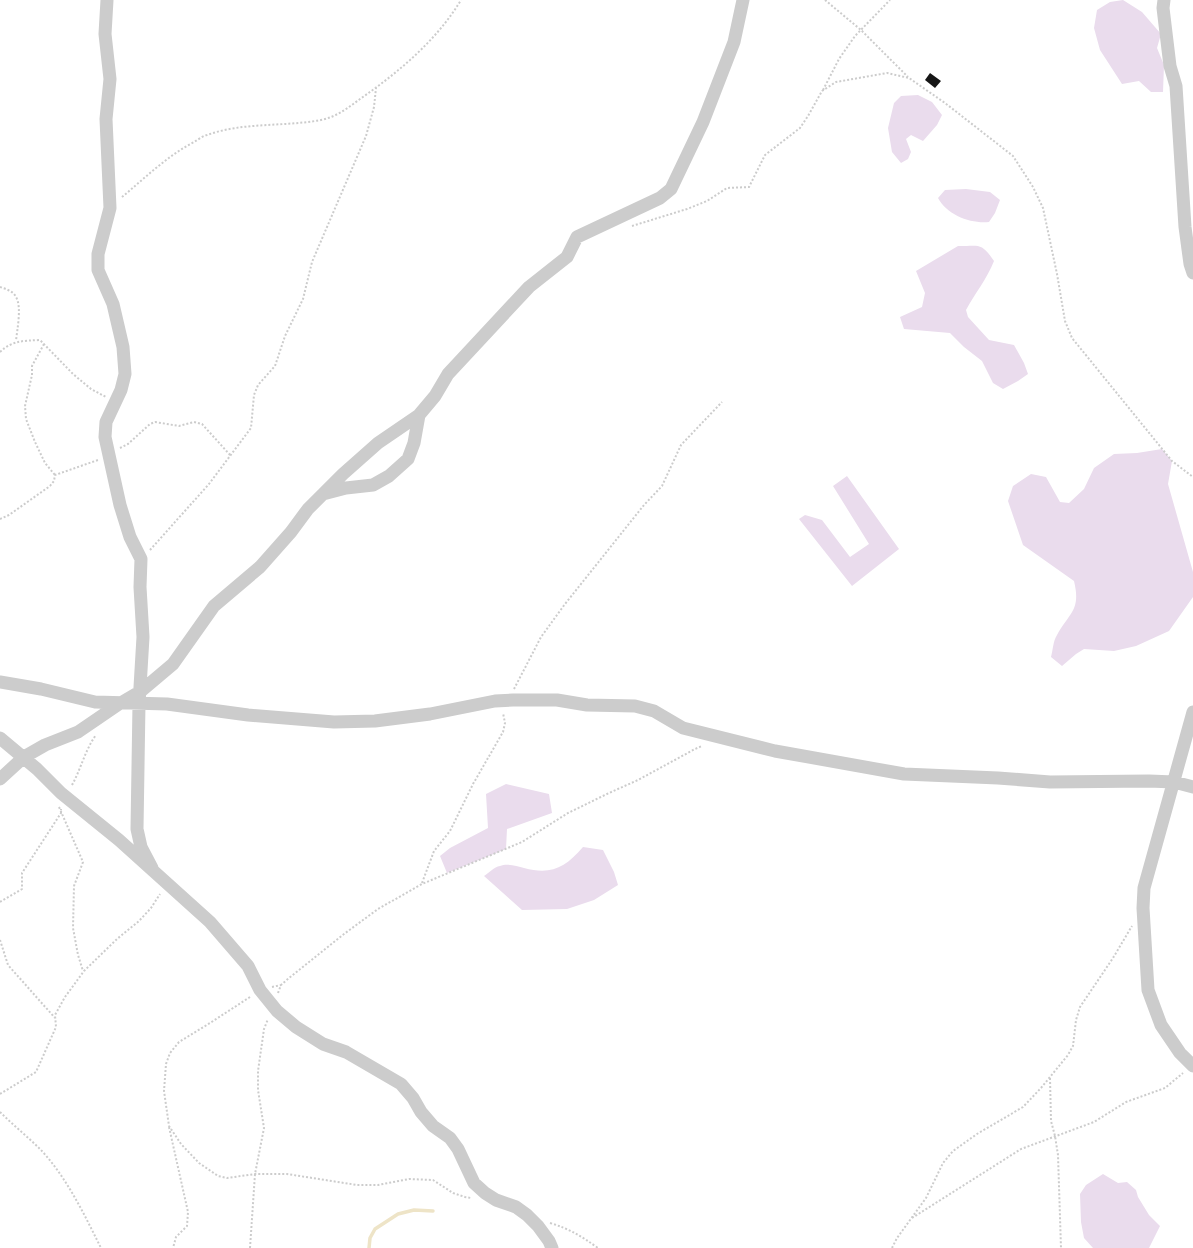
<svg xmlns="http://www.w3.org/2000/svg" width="1193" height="1248" viewBox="0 0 1193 1248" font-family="'Space Grotesk',sans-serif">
<rect width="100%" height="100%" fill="#fff"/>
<path fill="#eadced" d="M1123,0L1142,12L1161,34L1157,48L1164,65L1163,92H1151L1139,81L1122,84L1100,50L1094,28L1097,10L1110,2Z
M918,95L932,102L942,115L937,125L923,141L911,135L906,139L911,152L908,159L901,163L892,152L888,128L894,103L901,96Z
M966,189L990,192L1000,200L995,213L989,222C971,224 947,215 938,198L945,190Z
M958,246C980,246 981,242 994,261C987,279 975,293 966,310L968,317L989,340L1014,345L1024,363L1028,374L1018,381L1003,389L993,383L982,361L964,347L950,333L904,329L900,317L922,307L925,293L916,271Z
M1162,449L1172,461L1168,484L1193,572V597L1169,631L1136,646L1114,651L1084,649L1076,654L1062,666L1051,657C1053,650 1053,641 1057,635C1070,612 1081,610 1074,581L1023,545L1008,501L1013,486L1031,474L1046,477L1060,502L1069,503L1084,489L1094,468L1114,454L1137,453Z
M847,476L899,549L852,586L799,519L805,515L822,520L850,557L869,544L833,486Z
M506,784L549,794L552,813L507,829L506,849L447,873L440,856L450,848L488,828L486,794Z
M583,847L603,850L614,872L618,885L594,900L567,909L522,910L484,876C489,873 494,867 500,866C507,863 517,866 524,868C551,875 565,868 583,847Z
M1103,1174L1118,1183L1127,1182L1136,1190L1138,1197L1149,1215L1160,1226L1149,1248H1093L1084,1238L1081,1222L1080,1194L1086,1185Z"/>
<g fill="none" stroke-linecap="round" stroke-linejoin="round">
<path stroke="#eee4c7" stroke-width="3.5" d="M369,1248L370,1238L375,1229L398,1214L414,1210L433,1211"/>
</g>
<path fill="#161616" d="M930,73L941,81L935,88L925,80Z"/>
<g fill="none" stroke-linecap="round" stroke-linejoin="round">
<path stroke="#ccc" stroke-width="2" stroke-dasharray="2 2" stroke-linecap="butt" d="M825,0L861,30L908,77
M823,90L839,59L855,36L890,0
M122,197C145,178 167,156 194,142C198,140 202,136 207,135C243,122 283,127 321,120C336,117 348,108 360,99C399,72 437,40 461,0
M632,226L687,209L707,201L727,188L749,187L765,155L800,128L808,116L822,91L836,82L887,73L909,78L945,103L1013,156L1033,187L1043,208L1057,274L1065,321L1072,338L1172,461L1193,477
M0,287C6,289 13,291 16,297C22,307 17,330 16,341
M44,344L32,366V375L25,406L26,419L35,442L45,463L55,475
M0,352C13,340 23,341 40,340L73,374L91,389L106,397
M120,448L128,444L150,424L155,422L179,426L194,422L202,424L231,456
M0,519L9,515L50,486L54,481L55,475L98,460
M150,550L209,484L251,428L254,395L258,385L275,366L285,336L303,299L312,262L366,136L374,107L376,88
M514,689L541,637L565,604L644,505L662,486L681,445L722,402
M72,785C81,769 85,750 96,735
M59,807L83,862L74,886L73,928L78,955L83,971
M422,883L434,851L450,831L473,784L503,732L505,723L503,713
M0,902L22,889V873L61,813V809
M0,940L8,965L55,1018
M272,987L281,985
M278,993L281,985L289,978L344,934L378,909L422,884L522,842L568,813L609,793L638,780L695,749L702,746
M250,997L210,1023L179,1042L170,1053L166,1064L164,1091L169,1126L181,1144L199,1163L218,1176L227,1178L255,1174H287L357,1185H378L409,1179L433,1180L453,1193L465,1197L471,1198
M1050,1078L1051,1121L1055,1136L1058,1155L1061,1248
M0,1094L36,1072L56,1027L55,1015L65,997L84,971L117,939L139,921L151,908L160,894
M0,1112C13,1125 28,1137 41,1150C67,1178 84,1214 101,1248
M169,1127L188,1212L187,1226L176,1237L173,1248
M912,1218L1021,1149L1094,1122L1126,1102L1165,1088L1183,1073
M550,1223C570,1229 581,1236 598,1248
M250,1248L255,1174L264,1128L258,1090V1071L264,1029L268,1019
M892,1248L897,1238L926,1198L943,1163L953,1151L977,1134L1023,1107L1041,1088L1068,1055L1073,1046L1076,1020L1080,1007L1113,958L1132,926"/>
<path stroke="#ccc" stroke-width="13" d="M107,0L105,34L110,79L106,119L110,208L98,254V270L113,304L123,347L125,374L121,390L106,422L105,437L120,505L130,537L141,559L140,587L143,637L139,704L137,829L141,847L152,868
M1164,0L1163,8L1170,66L1176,86L1185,227L1190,264L1193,273
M323,494L346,488L373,485L389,476L408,459L414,443L419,415
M0,682L41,689L95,702L167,704L248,715L334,722L375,721L430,714L495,701L513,700H557L587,705L635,706L654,711L683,728L775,751L904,774L998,778L1050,782L1149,781L1174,782L1193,787
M1193,712L1144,888L1143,908L1148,990L1161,1025L1180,1053L1193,1066
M0,738L37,769L61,793L119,840L210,922L248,966L260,990L277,1011L296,1027L323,1044L346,1052L401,1084L413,1098L421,1112L433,1126L450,1138L458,1149L474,1183L485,1193L496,1200L516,1207L527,1215L538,1226L549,1241L552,1248
M0,779L24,757L45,745L78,732L119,704L141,691L173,664L214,606L260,567L291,532L308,509L343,474L378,443L419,415L435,396L448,374L529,287L567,257L577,237L660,198L671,189L703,122L734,42L743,0"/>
</g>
</svg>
